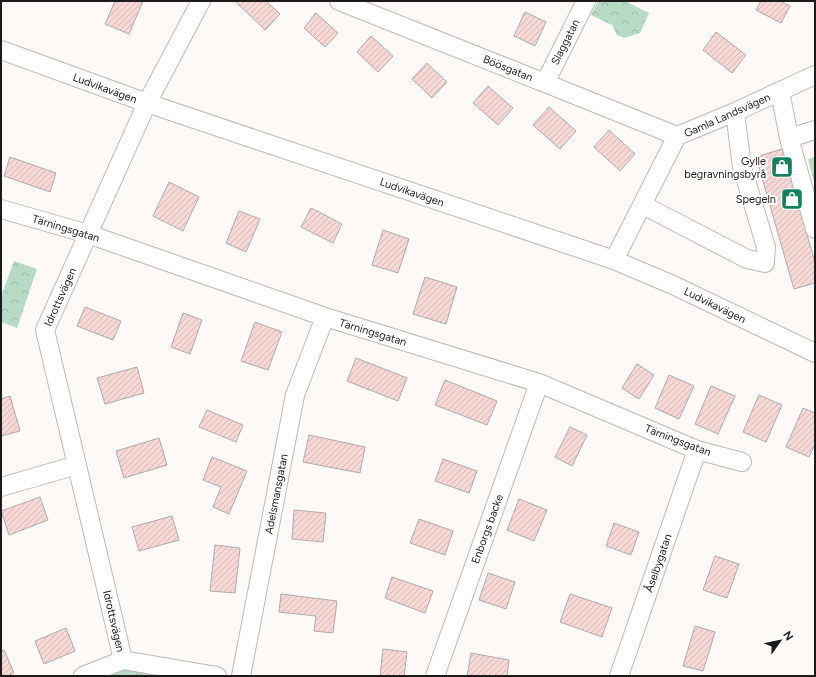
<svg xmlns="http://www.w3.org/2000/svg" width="816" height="677" viewBox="0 0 816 677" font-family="Figtree,sans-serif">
<defs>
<pattern id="grass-tufts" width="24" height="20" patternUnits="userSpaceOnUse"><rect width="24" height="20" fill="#b7dbc4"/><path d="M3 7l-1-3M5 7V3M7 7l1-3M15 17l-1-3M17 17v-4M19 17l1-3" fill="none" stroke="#9dbba8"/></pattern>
<pattern id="park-crowns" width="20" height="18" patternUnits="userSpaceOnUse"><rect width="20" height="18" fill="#b7dbc4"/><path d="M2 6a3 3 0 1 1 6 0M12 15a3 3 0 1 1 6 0" fill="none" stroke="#9dbba8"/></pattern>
<pattern id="building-hatch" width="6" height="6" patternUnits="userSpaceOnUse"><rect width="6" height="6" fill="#f8d8d5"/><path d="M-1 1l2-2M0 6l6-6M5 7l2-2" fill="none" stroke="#d4b9b6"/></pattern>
</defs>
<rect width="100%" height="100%" fill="#fcf9f7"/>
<path fill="url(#grass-tufts)" d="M128,665L193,676H104Z"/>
<path fill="url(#park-crowns)" d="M598,1H625L649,13L640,33L624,38L617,35L612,25L591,15Z
M815,157V186L808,159Z
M14,261L37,269L17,328L1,322V297Z"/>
<path fill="url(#building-hatch)" stroke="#afabab" d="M115,1H143L129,34L105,24Z
M235,1H266L280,14L265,30Z
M761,1H780L790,6L781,23L756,10Z
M525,12L546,22L535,46L514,36Z
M316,13L338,33L325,47L304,28Z
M716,32L746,55L732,73L703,50Z
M371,36L393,56L378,72L357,52Z
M427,63L447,82L432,98L412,79Z
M488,86L513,108L498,125L473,103Z
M549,107L576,131L560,149L533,125Z
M609,130L635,154L620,171L594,147Z
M782,149L815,262V283L794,289L756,157Z
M10,157L56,173L50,192L4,176Z
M169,182L199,197L183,231L153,216Z
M311,208L342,224L333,243L301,227Z
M239,211L260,219L246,252L226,243Z
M383,230L409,239L398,273L372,265Z
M425,277L457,287L446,324L413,314Z
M85,307L121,321L113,340L77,326Z
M183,313L202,320L190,354L171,347Z
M255,322L282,332L268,370L241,361Z
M356,358L407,378L398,401L347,381Z
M637,364L654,375L639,399L622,388Z
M137,367L144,393L105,404L97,378Z
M669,375L694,386L679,419L655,408Z
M445,380L497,401L487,425L435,405Z
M711,386L735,396L718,434L695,424Z
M759,395L782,405L766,442L743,432Z
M10,396L20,431L1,436V399Z
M803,408L815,413V444L809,457L786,447Z
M207,410L243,425L236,442L199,427Z
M570,427L587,435L572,466L555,457Z
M309,435L365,447L360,473L303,462Z
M159,438L167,465L124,478L116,451Z
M212,457L247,471L229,514L213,507L221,487L203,480Z
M443,459L477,471L469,493L435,481Z
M40,497L48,520L9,535L1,511Z
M519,499L547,510L534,541L507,530Z
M294,510L326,513L323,542L292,539Z
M172,516L179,540L139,551L132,527Z
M419,519L453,531L445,555L410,543Z
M614,523L639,532L631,555L606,546Z
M215,545L240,548L235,593L210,591Z
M715,556L739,564L727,598L703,590Z
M488,573L515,582L506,609L479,600Z
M392,577L433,591L425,613L385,598Z
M281,594L337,601L333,633L314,631L316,616L279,612Z
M570,594L612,608L602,637L560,622Z
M695,626L715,632L703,671L683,666Z
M66,628L75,651L44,664L35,641Z
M383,649L407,652L404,676H380Z
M4,650L14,673L7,676H1V651Z
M471,653L509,660L507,676H467Z"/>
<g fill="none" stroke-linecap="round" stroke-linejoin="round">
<g stroke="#bdbab8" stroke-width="20">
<path id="minor" d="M339,1L545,83L677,136
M1,50L147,103L614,260L673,285L815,353
M545,83L586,1
M780,91L789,138
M815,130L789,138L815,229
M643,205L747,259L765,263L766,247L742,167L735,112
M1,209L88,234L325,317L539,383L697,450L742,462
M614,260L677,136L735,112L815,75
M1,487L77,465
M123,660L45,330L147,103L201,1
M83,676L123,660L217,676
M241,676L295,395L325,317
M435,676L539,383
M619,676L697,450"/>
</g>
<use href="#minor" stroke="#fff" stroke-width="18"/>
</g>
<defs>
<g id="shop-square" transform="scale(1.15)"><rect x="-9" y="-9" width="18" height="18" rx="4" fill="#13815d" stroke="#fff"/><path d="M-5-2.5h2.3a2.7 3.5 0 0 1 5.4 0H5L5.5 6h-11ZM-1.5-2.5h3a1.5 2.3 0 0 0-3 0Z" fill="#fff"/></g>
</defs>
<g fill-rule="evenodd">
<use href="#shop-square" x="782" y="167"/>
<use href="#shop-square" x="792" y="199"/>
</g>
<g text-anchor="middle" stroke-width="4" stroke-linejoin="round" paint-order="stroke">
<g font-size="11" fill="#1c1b1a" stroke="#fff">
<text transform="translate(565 42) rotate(-63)" y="4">Slaggatan</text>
<text transform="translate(508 68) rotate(22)" y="4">Böösgatan</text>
<text transform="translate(105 88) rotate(20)" y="4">Ludvikavägen</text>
<text transform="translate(727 115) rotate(-24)" y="4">Gamla Landsvägen</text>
<text transform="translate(412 192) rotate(19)" y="4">Ludvikavägen</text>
<text transform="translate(66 228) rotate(17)" y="4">Tärningsgatan</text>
<text transform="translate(60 297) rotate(-66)" y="4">Idrottsvägen</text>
<text transform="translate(715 305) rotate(26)" y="4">Ludvikavägen</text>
<text transform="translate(373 332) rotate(17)" y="4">Tärningsgatan</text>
<text transform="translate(678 440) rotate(21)" y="4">Tärningsgatan</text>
<text transform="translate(276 494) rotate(-79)" y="4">Adelsmansgatan</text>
<text transform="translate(487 529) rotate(-70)" y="4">Enborgs backe</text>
<text transform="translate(658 563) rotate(-71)" y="4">Åselbygatan</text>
<text transform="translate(114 621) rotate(77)" y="4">Idrottsvägen</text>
</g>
<g font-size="11" fill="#1c1b1a" stroke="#fff" text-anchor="end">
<text x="766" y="165">Gylle<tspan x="766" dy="13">begravningsbyrå</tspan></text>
<text x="776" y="203">Spegeln</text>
</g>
</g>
<rect width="816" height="677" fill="none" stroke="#1c1b1a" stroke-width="4"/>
<g transform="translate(780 641) rotate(57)" stroke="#ffffff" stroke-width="3" paint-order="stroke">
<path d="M0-3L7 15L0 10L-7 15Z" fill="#1c1b1a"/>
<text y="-6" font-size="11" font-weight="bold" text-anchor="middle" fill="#1c1b1a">N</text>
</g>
</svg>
